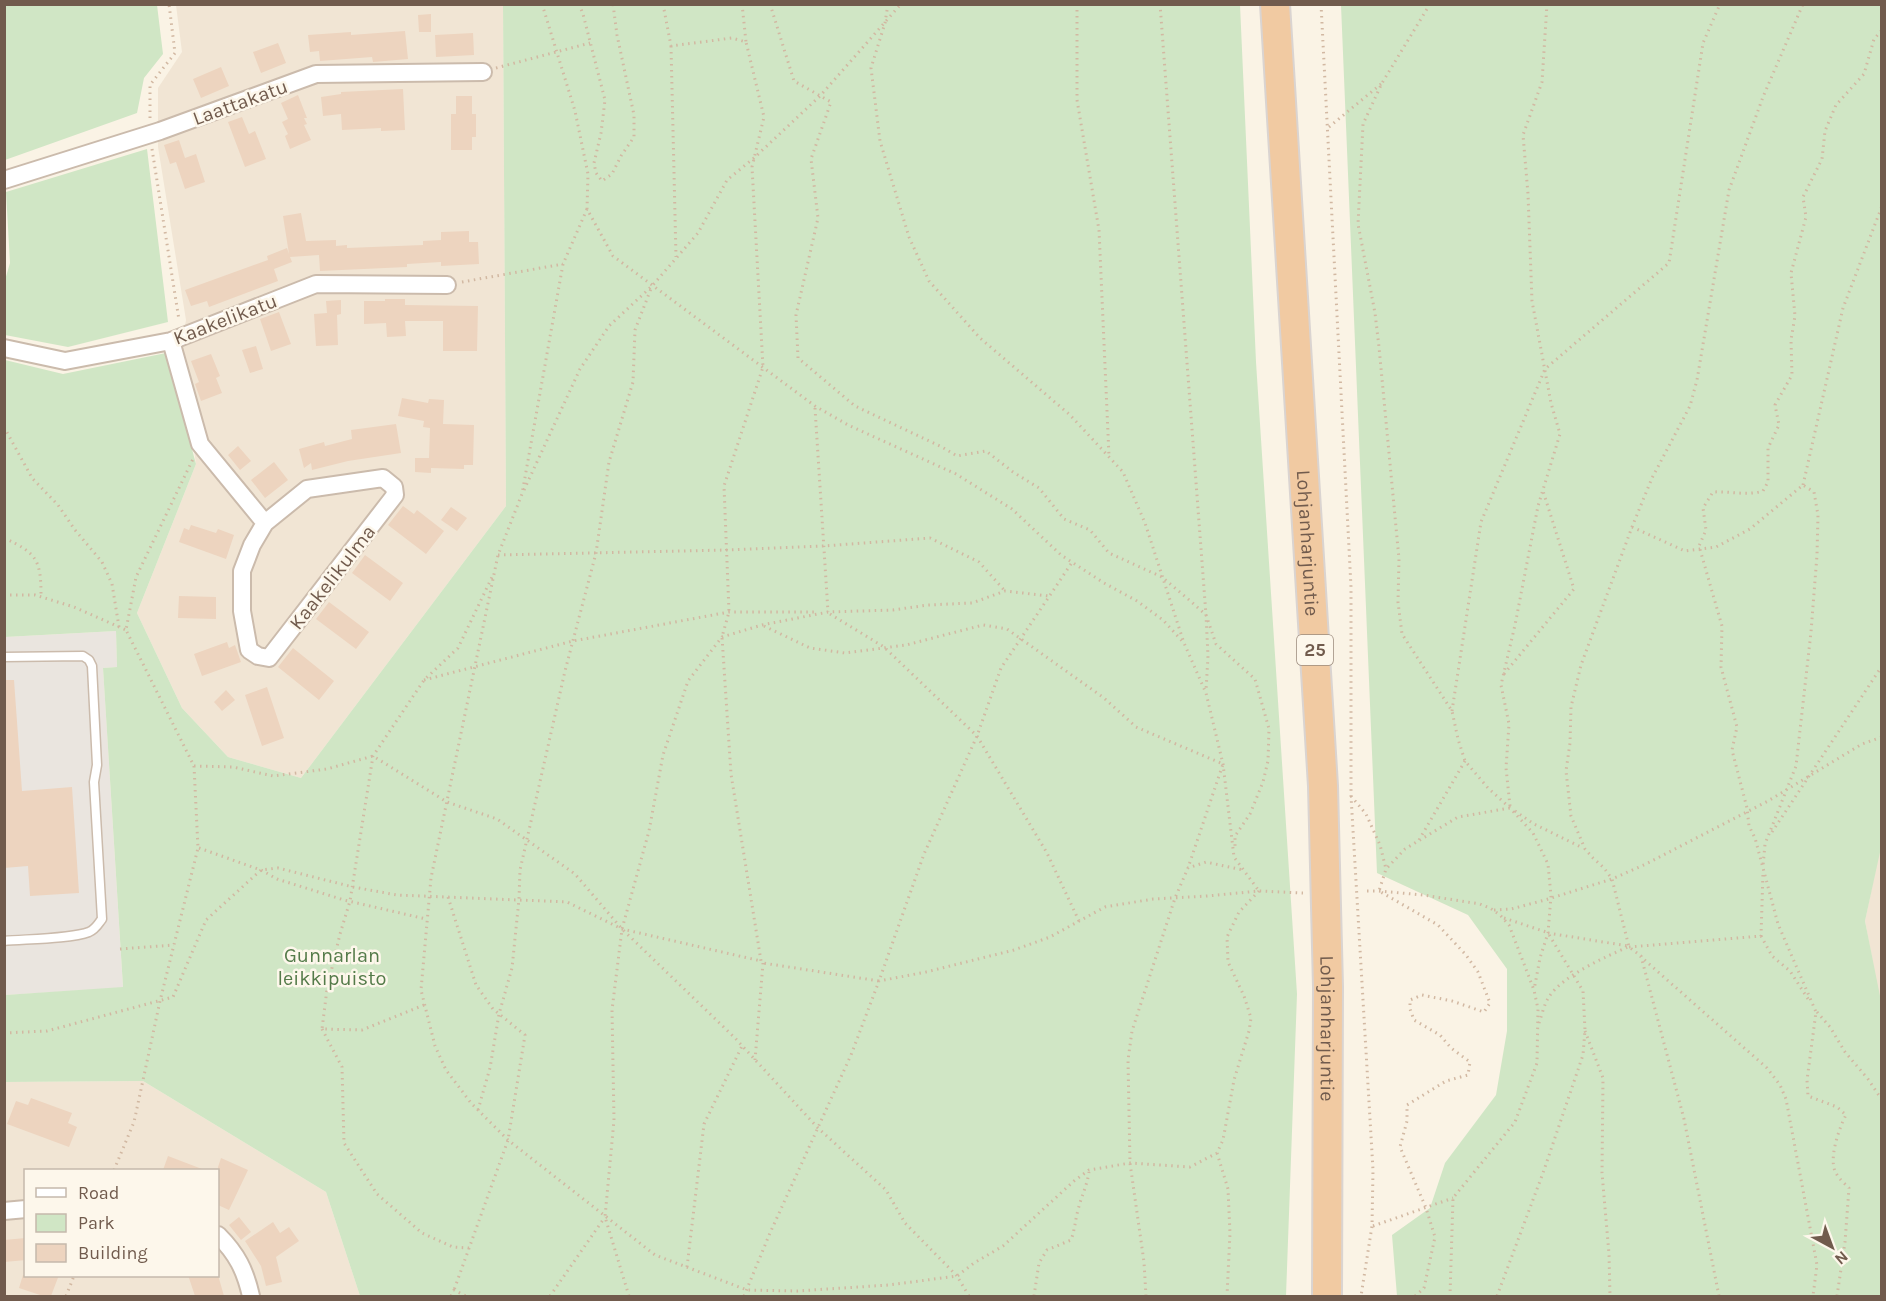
<svg xmlns="http://www.w3.org/2000/svg" width="1886" height="1301" viewBox="0 0 1886 1301" font-family="Karla,sans-serif">
<rect width="100%" height="100%" fill="#faf3e5"/>
<path fill="#f1e5d4" fill-rule="evenodd" d="M176,5H503L506,506L301,778L228,757L182,708L137,613L196,464L180,354L186,320L158,147V88L182,52Z
M1881,843V1006L1865,921Z
M143,1081L326,1192L360,1296H5L4,1082ZM26,1170H218V1276H26Z"/>
<path fill="#eae5df" d="M116,631L117,667L103,668L123,988L5,995V637Z"/>
<path fill="#d0e6c5" d="M4,5H157L163,54L144,78L137,113L5,160Z
M503,5H1240L1256,362L1297,994L1286,1296H360L326,1192L143,1081L5,1082V995L123,987L103,668L117,667L116,631L5,637V360L63,374L166,353L196,464L137,613L182,708L228,757L301,778L506,506Z
M1341,5H1881L1882,843L1865,921L1882,1006L1881,1296H1397L1392,1235L1430,1208L1445,1163L1496,1095L1507,1031V969L1468,915L1377,873Z
M147,149L168,322L68,347L5,335V280L10,263L6,192Z"/>
<path fill="#edd4bf" d="M431,14V32H419L418,15Z
M405,31L408,59L373,62L372,57L320,61L319,51L310,52L308,35L351,32V35Z
M473,33L474,55L436,57L435,35Z
M278,43L286,63L261,73L253,52Z
M221,67L229,86L201,98L193,79Z
M403,89L405,130L381,131V128L342,130L341,114L323,116L321,97L341,94V92Z
M298,95L307,118H304L307,124L304,125L311,140L290,149L285,136L288,134L282,122L288,119L281,103Z
M456,96H472V114H476V137H472V150H451V114H456Z
M242,117L249,134L255,131L266,159L245,167L228,122Z
M179,140L185,158L196,154L205,182L185,189L176,162L170,164L164,145Z
M301,213L306,241L336,240V246L347,245V248L423,245V241L441,240V232L469,231V242H478L479,264L441,266V262L407,264V267L320,271L319,255L290,257L292,262L274,269L278,281L209,307L207,301L191,306L185,290L268,260L267,256L287,248L289,254L283,216Z
M385,299H405V305L478,306L477,351H443V321H405L406,336L387,337L386,323L364,324V301H385Z
M341,300V314L337,315L338,345L316,346L314,314L327,313L326,301Z
M279,312L291,344L271,351L260,319Z
M256,346L263,369L250,373L242,350Z
M211,354L220,376L216,378L222,393L201,401L195,384L199,382L191,361Z
M402,398L428,403L429,399L444,400L443,424L474,425L473,465H464V469L431,468V473L415,472V458H429L430,428L423,427L424,421L398,416Z
M396,424L401,453L348,461L312,470L311,463L304,468L299,449L324,442L325,446L352,439L351,430Z
M238,446L251,461L240,470L228,455Z
M274,462L288,480L265,498L251,480Z
M403,506L414,514L417,510L444,531L426,554L388,525Z
M451,507L467,518L457,531L441,520Z
M191,525L216,533L218,529L234,535L226,559L179,542L184,528L189,530Z
M365,555L403,583L390,601L352,573Z
M179,596L216,597V619L178,618Z
M329,602L369,632L356,649L316,619Z
M227,642L229,648L235,645L241,662L202,676L194,654Z
M293,648L334,681L319,700L278,667Z
M4,680H14L22,791L72,787L79,893L30,896L28,866L4,868Z
M267,687L284,738L262,746L245,695Z
M226,690L235,700L222,711L214,702Z
M31,1098L72,1113L68,1123L77,1127L69,1147L7,1124L16,1101L28,1105Z
M168,1156L202,1169V1170H163Z
M221,1158L248,1170L229,1210L218,1205V1167Z
M239,1217L251,1232L241,1240L229,1225Z
M273,1222L280,1233L289,1227L299,1241L276,1257L282,1282L266,1286L261,1266L245,1241Z
M26,1238V1260L4,1262V1240Z
M23,1275H59L51,1296H43L19,1288Z
M188,1275H218L224,1296H195Z"/>
<g fill="none" stroke-linecap="round" stroke-linejoin="round">
<g stroke="#cbbbac" stroke-width="11">
<path id="service" d="M4,657L83,656L89,660L92,666L97,765L94,782L102,919C98,924 96,929 89,932C70,939 26,939 4,941"/>
</g>
<g stroke="#cbbbac" stroke-width="20">
<path id="minor" d="M4,180L160,131L316,74L483,72
M171,341L200,444L265,523L307,489L383,478L394,487L395,495L269,658L258,656L249,650L242,611V571L252,545L265,523
M4,348L65,361L171,341L316,284L447,285
M4,1211L26,1209
M218,1235C237,1254 245,1270 251,1296"/>
</g>
<g stroke="#dad4d1" stroke-width="32">
<g id="trunk">
<path id="s1" d="M1275,4L1323,786L1328,987L1327,1296"/>
</g>
</g>
<path stroke="#d2b8a2" stroke-width="3" stroke-dasharray="1.5 4.5" stroke-linecap="butt" d="M542,4L575,111L588,174L587,209L613,256L815,406L848,425L956,474L1012,509L1061,555L1104,583L1137,601L1163,620L1184,643L1206,693L1223,764L1234,857L1259,891
M579,4L583,14L605,100L601,133L594,163L596,173L602,181L612,174L621,156L634,137V115L617,35L613,4
M663,4L671,46L732,38L746,42L764,117L752,167L763,367L724,486L729,612L722,637L731,774L761,961L763,963L879,981L924,854L977,736L1001,668L1073,561
M742,4L746,42
M770,4L794,81L831,102L811,159L818,218L796,315L798,358L855,406L942,447L957,456L986,451L1013,472L1039,488L1064,519L1090,530L1109,553L1162,577L1188,599L1206,615L1216,644L1255,679L1269,729L1268,761L1263,782L1250,814L1235,836V849
M888,4L885,23L871,68L880,141L909,237L929,281L980,338L1070,415L1123,472L1145,523L1183,640
M1077,4V100L1099,230L1109,456
M1160,4L1206,615L1208,656L1206,691
M1321,4L1351,587V796L1373,1170L1372,1226L1361,1296
M1430,4L1382,83L1363,124L1358,224L1375,313L1379,347L1399,559L1398,602L1402,634L1452,711L1458,739L1465,761L1488,788L1510,808L1533,833L1548,864L1551,896L1548,933L1540,958L1534,990
M671,46L676,257
M496,68L590,43
M150,118V85L175,53L169,4
M1329,127L1381,84
M152,149L179,320
M587,209L563,264L522,494L498,555L431,878L421,990L435,1046L446,1070L471,1103L508,1140L655,1255L747,1290L797,1291L889,1285L957,1276L974,1263L1003,1246L1074,1181L1089,1170L1130,1163L1190,1167L1217,1153L1223,1140L1234,1080L1249,1031L1251,1018L1244,996L1228,962L1227,937L1239,912L1259,891
M462,282L563,264
M815,408L828,612
M4,427L32,478L58,505L75,530L102,562L112,584L119,627
M1803,485L1843,308L1882,206
M524,490L580,369L609,326L652,286L698,233L727,180L754,158L820,96L901,4
M1632,527L1685,551L1716,547L1750,529L1803,485L1814,492L1818,515L1817,555L1811,632L1796,766L1765,844L1763,866
M4,538C37,553 41,560 41,596
M498,555L726,550L824,546L930,538L979,562L1005,591
M4,595H35L74,607L126,630
M830,614L884,647L977,736L1047,853L1079,921
M764,626L810,648L845,653L906,645L983,625L1007,629L1104,698L1136,727L1223,764L1188,868
M1504,674L1574,589L1543,491
M424,680L573,641L729,612H818
M1452,711L1481,522L1545,369L1669,263L1703,43L1720,4
M194,766L233,767L273,776L327,769L373,756L447,802L497,819L575,874L622,929L735,1038L818,1128L886,1190L905,1223L957,1276
M1351,796L1366,814L1380,845L1386,869
M1510,806L1506,768L1509,724L1501,685L1515,625L1538,506L1560,434L1551,403L1532,301L1528,194L1523,135L1542,82L1547,4
M1515,811L1534,824L1583,848
M1772,832L1882,666
M1419,840L1465,761
M199,848L261,870L277,879L344,900L426,919
M1367,891H1379L1423,895L1480,904L1490,908L1500,915L1509,925L1534,990L1538,1009L1537,1063L1515,1122L1453,1198L1450,1296
M448,897L476,985L493,1009L525,1035L508,1140L454,1290
M1494,910L1511,909L1545,900L1612,879L1646,864L1768,801L1862,744L1882,737
M1504,918L1549,933
M1548,933L1628,946
M1761,936L1772,956L1790,971L1810,1002
M1629,947L1761,936L1763,872
M120,949L174,945
M1640,956L1767,1068L1780,1085L1786,1099L1817,1265L1813,1296
M424,1005L362,1030L322,1029L327,989L340,934L350,901L373,756L424,680L458,648L493,575
M1817,1012L1830,1027L1845,1052L1868,1079L1882,1100
M1539,1023C1542,1015 1544,1004 1549,997C1562,976 1605,957 1628,947
M322,1029L342,1067L344,1143L377,1194L422,1233L453,1247L469,1248
M1585,1031L1603,1078L1602,1173L1609,1254L1610,1296
M4,1033L47,1031L173,997L206,920L261,870L278,868L353,887L397,895L567,902L622,929L761,961
M755,1060L763,963
M478,1110L490,1068L499,1014L512,968L519,899L520,870L565,671L596,553L609,462L633,382L635,330L652,286
M1217,1153L1228,1189L1230,1233L1227,1296
M114,1170L134,1122L160,1001L198,848L194,766L126,630L136,577L193,459
M1373,1226L1453,1198
M687,1267L704,1124L742,1046
M959,1275L957,1276L969,1296
M66,1296L74,1276
M451,1296L454,1290L466,1296
M550,1296L605,1217
M629,1296L605,1217L614,1120L612,1010L622,929L649,831L663,755L688,681L722,637L762,625L828,612L893,610L928,605L972,603L1005,591L1049,596
M744,1296L770,1233L851,1055L879,981L926,972L1014,950L1050,937L1105,907L1153,899L1207,896L1259,891L1303,893
M1034,1296L1039,1263L1047,1250L1071,1240C1075,1229 1075,1221 1078,1210C1081,1197 1087,1186 1089,1172
M1146,1296L1144,1262L1130,1163L1128,1060L1132,1031L1175,898L1188,868L1206,862L1243,870
M1415,1296L1424,1288L1435,1237L1426,1208L1400,1147L1407,1121V1105L1446,1081L1468,1075L1470,1062L1451,1048L1440,1035L1414,1020L1410,1009V1000L1422,995L1452,1001L1484,1012L1490,1003L1478,972L1466,955L1438,925L1379,891L1386,869L1405,849L1458,817L1510,808
M1497,1296L1543,1173L1583,1055L1585,1030L1583,991L1548,933
M1719,1296L1684,1119L1641,956L1629,947L1612,879L1604,868L1593,858L1585,849L1571,816L1566,771L1570,743L1571,707L1581,665L1632,527L1652,478L1690,406L1697,380L1729,190L1763,97L1803,4
M1837,1296L1845,1242L1849,1188C1845,1184 1839,1179 1836,1173C1828,1160 1839,1128 1846,1115L1837,1107L1808,1096L1807,1080L1816,1012L1778,924L1755,838L1749,826L1747,808L1732,750L1737,727L1721,667L1722,626L1699,546L1706,530L1703,508L1713,492C1730,491 1747,496 1763,491L1768,482V448L1779,425L1775,405L1792,375L1791,340L1795,316L1791,273L1806,217L1803,197L1822,159L1825,131L1836,105L1864,74L1874,39L1882,30"/>
<use href="#service" stroke="#fff" stroke-width="8"/>
<use href="#minor" stroke="#fff" stroke-width="16"/>
<use href="#trunk" stroke="#f1caa2" stroke-width="28"/>
</g>
<g text-anchor="middle" stroke-width="5" stroke-linejoin="round" paint-order="stroke">
<rect fill="#fdf7eb" stroke="#9b8a7c" stroke-width="1.5" x="1297" y="635" width="36" height="30" rx="4.5"/>
<g font-size="18" font-weight="bold" fill="#715b4d">
<text x="1315" y="656">25</text>
</g>
<g font-size="20" fill="#715b4d" stroke="#fdf7eb">
<text transform="translate(240 102) rotate(-20)" y="7">Laattakatu</text>
<text transform="translate(225 319) rotate(-21)" y="7">Kaakelikatu</text>
<text dy="7" stroke="none"><textPath href="#s1" startOffset="540">Lohjanharjuntie</textPath></text>
<text transform="translate(332 577) rotate(-52)" y="7">Kaakelikulma</text>
<text dy="7" stroke="none"><textPath href="#s1" startOffset="1026">Lohjanharjuntie</textPath></text>
</g>
<g font-size="20" fill="#547b49" stroke="#fdf7eb">
<text x="332" y="962">Gunnarlan<tspan x="332" dy="23">leikkipuisto</tspan></text>
</g>
</g>
<rect width="1886" height="1301" fill="none" stroke="#715b4d" stroke-width="12"/>
<rect x="24" y="1169" width="195" height="108" fill="#fdf7eb" stroke="#c5b9ac" stroke-width="1.5"/>
<rect x="36" y="1188" width="30" height="9" fill="#ffffff" stroke="#c5b9ac" stroke-width="1.5"/>
<text x="78" y="1199" font-size="18" fill="#715b4d">Road</text>
<rect x="36" y="1214" width="30" height="18" fill="#d0e6c5" stroke="#c5b9ac" stroke-width="1.5"/>
<text x="78" y="1229" font-size="18" fill="#715b4d">Park</text>
<rect x="36" y="1244" width="30" height="18" fill="#edd4bf" stroke="#c5b9ac" stroke-width="1.5"/>
<text x="78" y="1259" font-size="18" fill="#715b4d">Building</text>
<g transform="translate(1832 1247) rotate(139)" stroke="#fdf7eb" stroke-width="4.5" paint-order="stroke">
<path d="M0-4.5L10 22L0 15L-10 22Z" fill="#715b4d"/>
<text y="-9" font-size="16" font-weight="bold" text-anchor="middle" fill="#715b4d">N</text>
</g>
</svg>
